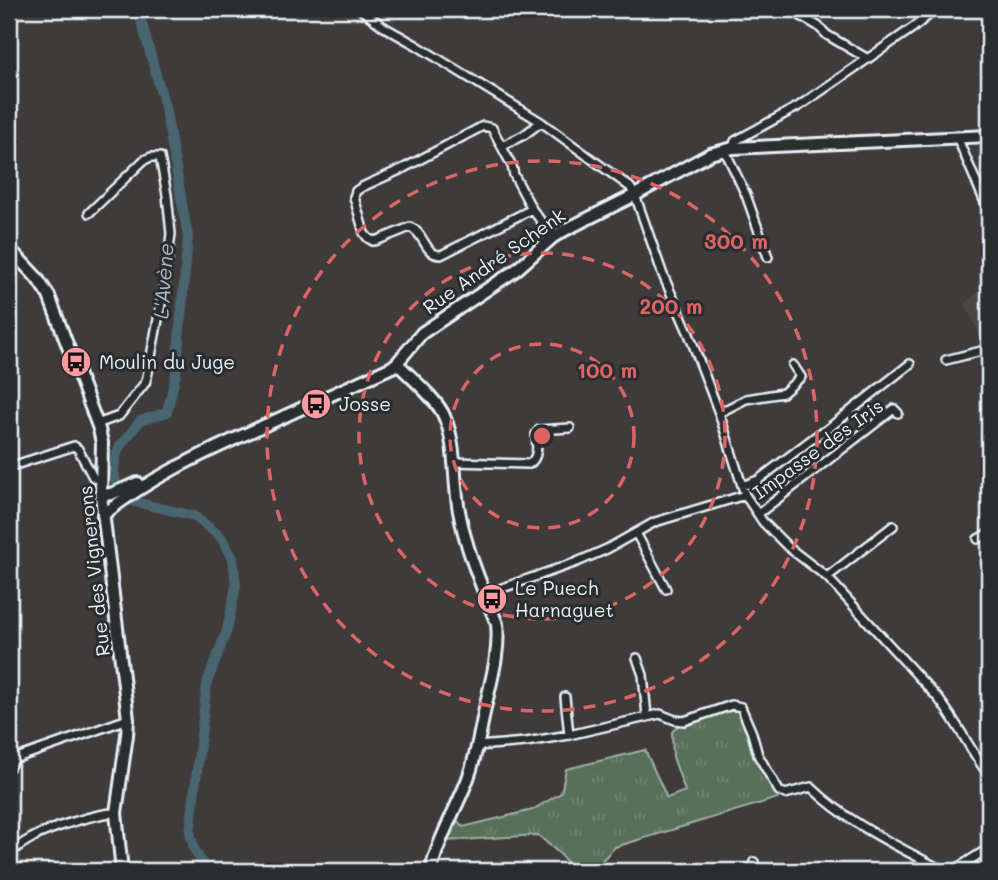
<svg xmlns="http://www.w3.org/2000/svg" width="998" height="880" viewBox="0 0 998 880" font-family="Mali,sans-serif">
<defs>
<pattern id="grass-tufts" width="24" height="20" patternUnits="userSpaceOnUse" patternTransform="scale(1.75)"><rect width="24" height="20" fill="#596f5a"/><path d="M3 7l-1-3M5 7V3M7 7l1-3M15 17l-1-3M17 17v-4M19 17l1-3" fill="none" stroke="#718472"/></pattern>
</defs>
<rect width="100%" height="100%" fill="#3f3b3b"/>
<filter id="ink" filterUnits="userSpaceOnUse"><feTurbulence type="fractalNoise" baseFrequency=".0143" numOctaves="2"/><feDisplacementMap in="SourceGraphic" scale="14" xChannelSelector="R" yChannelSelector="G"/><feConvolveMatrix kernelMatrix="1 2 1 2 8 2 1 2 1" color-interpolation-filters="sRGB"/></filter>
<g filter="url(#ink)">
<path fill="#4d4544" d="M989,287V346L986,347L964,303L980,291Z"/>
<path fill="url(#grass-tufts)" stroke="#a0b0a9" stroke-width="2" d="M730,708L739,710L766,778L782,791L778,798L615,847L592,871H574L561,855L538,835L447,841L456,819L463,827L532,810L561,793L566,769L645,750L667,798L685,791L673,757L672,732L679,724Z"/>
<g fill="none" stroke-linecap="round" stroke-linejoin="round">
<path stroke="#4a656f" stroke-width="10" d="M138,9L165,107L188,237L176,374L167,412L140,421L120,446L115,458L114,472L117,489L127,500L194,516L221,537L233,558L236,586L227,630L207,683L190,832L194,849L207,871"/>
<g stroke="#e8f1f8" stroke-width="12">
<path id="street" d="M360,9L384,27L416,45L541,122L630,187L635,195L663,275L689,334L719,413L745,495L763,522L788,547L827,577L937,697C957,721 970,751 989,775
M789,9L818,26L827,35L868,59
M957,137L989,212
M502,146L524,135L541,122
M733,148L735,141L799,106L914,27L936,9
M726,149L727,155L746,195L768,257
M532,209L441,255C424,255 425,233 410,227L378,240L373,241L368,238L364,233L354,197L356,191L362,187L404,168L483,126L492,128L512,166L514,175L532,209L553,237
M89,213L144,160L151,157H160L167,195L171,234L164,288L147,377L145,383L119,416L97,424
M946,360L989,349
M719,413L746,399L783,393L801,377L793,365
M453,462L529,464C539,458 537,444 536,434L539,430L570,428
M9,467L74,446L78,449L93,477L101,480
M742,486L758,480L766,474L820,433L825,431L910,364
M758,514L894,409L898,413
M636,533L666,589
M978,539L989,533
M827,577L893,526
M485,594L577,562L607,549L655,522L745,495
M637,658L643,675L647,716
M565,697L569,735
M477,746L526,742L569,735L660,714L675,720L684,721L732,705L741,707L752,733L758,755L779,791L785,794L811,787C849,824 894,844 940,869H956L989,848
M9,768L14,759L128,719
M9,854C16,848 24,842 32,838C47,829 100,812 116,813
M753,871L754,862"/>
</g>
<g stroke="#e8f1f8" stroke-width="16">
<path id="secondary" d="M9,248L37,278L49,296L99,429L102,443L101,495L128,719L127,735L116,813L122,871
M397,363C410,377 437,399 444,416C457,445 453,480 459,511C466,550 482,587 497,624C500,652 491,681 485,708C480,733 476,758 467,781C456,809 437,842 431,871
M101,495L111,494L138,483
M103,515C150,477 206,452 261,427C304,407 348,387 392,367L397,363L422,333L516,270L553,237L565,230L635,195L710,154L733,148L989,136"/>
</g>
<use href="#street" stroke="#2a2d2e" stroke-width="7"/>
<use href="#secondary" stroke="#2a2d2e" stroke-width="10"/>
</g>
</g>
<g fill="none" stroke="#db6466" stroke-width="3.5" stroke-dasharray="12 9">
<circle cx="542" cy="436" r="92"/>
<circle cx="542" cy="436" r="183"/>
<circle cx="542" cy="436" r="275"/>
</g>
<defs>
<g id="bus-disc" transform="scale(1.575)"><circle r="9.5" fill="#ff9aa2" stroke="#2a2d2e"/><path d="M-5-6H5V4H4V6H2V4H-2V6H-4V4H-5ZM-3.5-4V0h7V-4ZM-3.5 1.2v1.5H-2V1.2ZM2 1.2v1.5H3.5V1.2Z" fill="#111"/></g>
</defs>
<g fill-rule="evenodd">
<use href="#bus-disc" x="76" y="362"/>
<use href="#bus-disc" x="316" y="404"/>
<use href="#bus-disc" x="492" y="599"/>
</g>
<g text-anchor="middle" stroke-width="6" stroke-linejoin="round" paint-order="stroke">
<g font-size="19" fill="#e8f1f8" stroke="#2a2d2e">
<text transform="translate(494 261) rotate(-35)" y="7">Rue André Schenk</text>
<text transform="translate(818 449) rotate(-36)" y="7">Impasse des Iris</text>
<text transform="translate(94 571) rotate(-96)" y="7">Rue des Vignerons</text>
</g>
<g font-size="19" fill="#e8f1f8" stroke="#2a2d2e" text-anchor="start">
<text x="99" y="369">Moulin du Juge</text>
<text x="339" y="411">Josse</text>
<text x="515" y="595">Le Puech<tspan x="515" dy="22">Harnaguet</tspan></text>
</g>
<g font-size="21" font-style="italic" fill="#a9b9c1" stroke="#2a2d2e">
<text transform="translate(164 281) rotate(-86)" y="7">L'Avène</text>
</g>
</g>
<circle cx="542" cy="436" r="10" fill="#db6466" stroke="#2a2d2e" stroke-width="3.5"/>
<g font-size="21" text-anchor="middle" font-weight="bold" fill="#db6466" stroke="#2a2d2e" stroke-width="6" stroke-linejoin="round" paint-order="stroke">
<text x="736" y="249">300 m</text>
<text x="671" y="314">200 m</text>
<text x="607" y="378">100 m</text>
</g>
<rect width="998" height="880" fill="none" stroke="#2a2d2e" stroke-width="35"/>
<rect x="18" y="18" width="963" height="845" fill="none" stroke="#e8f1f8" stroke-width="2.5" filter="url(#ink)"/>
</svg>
